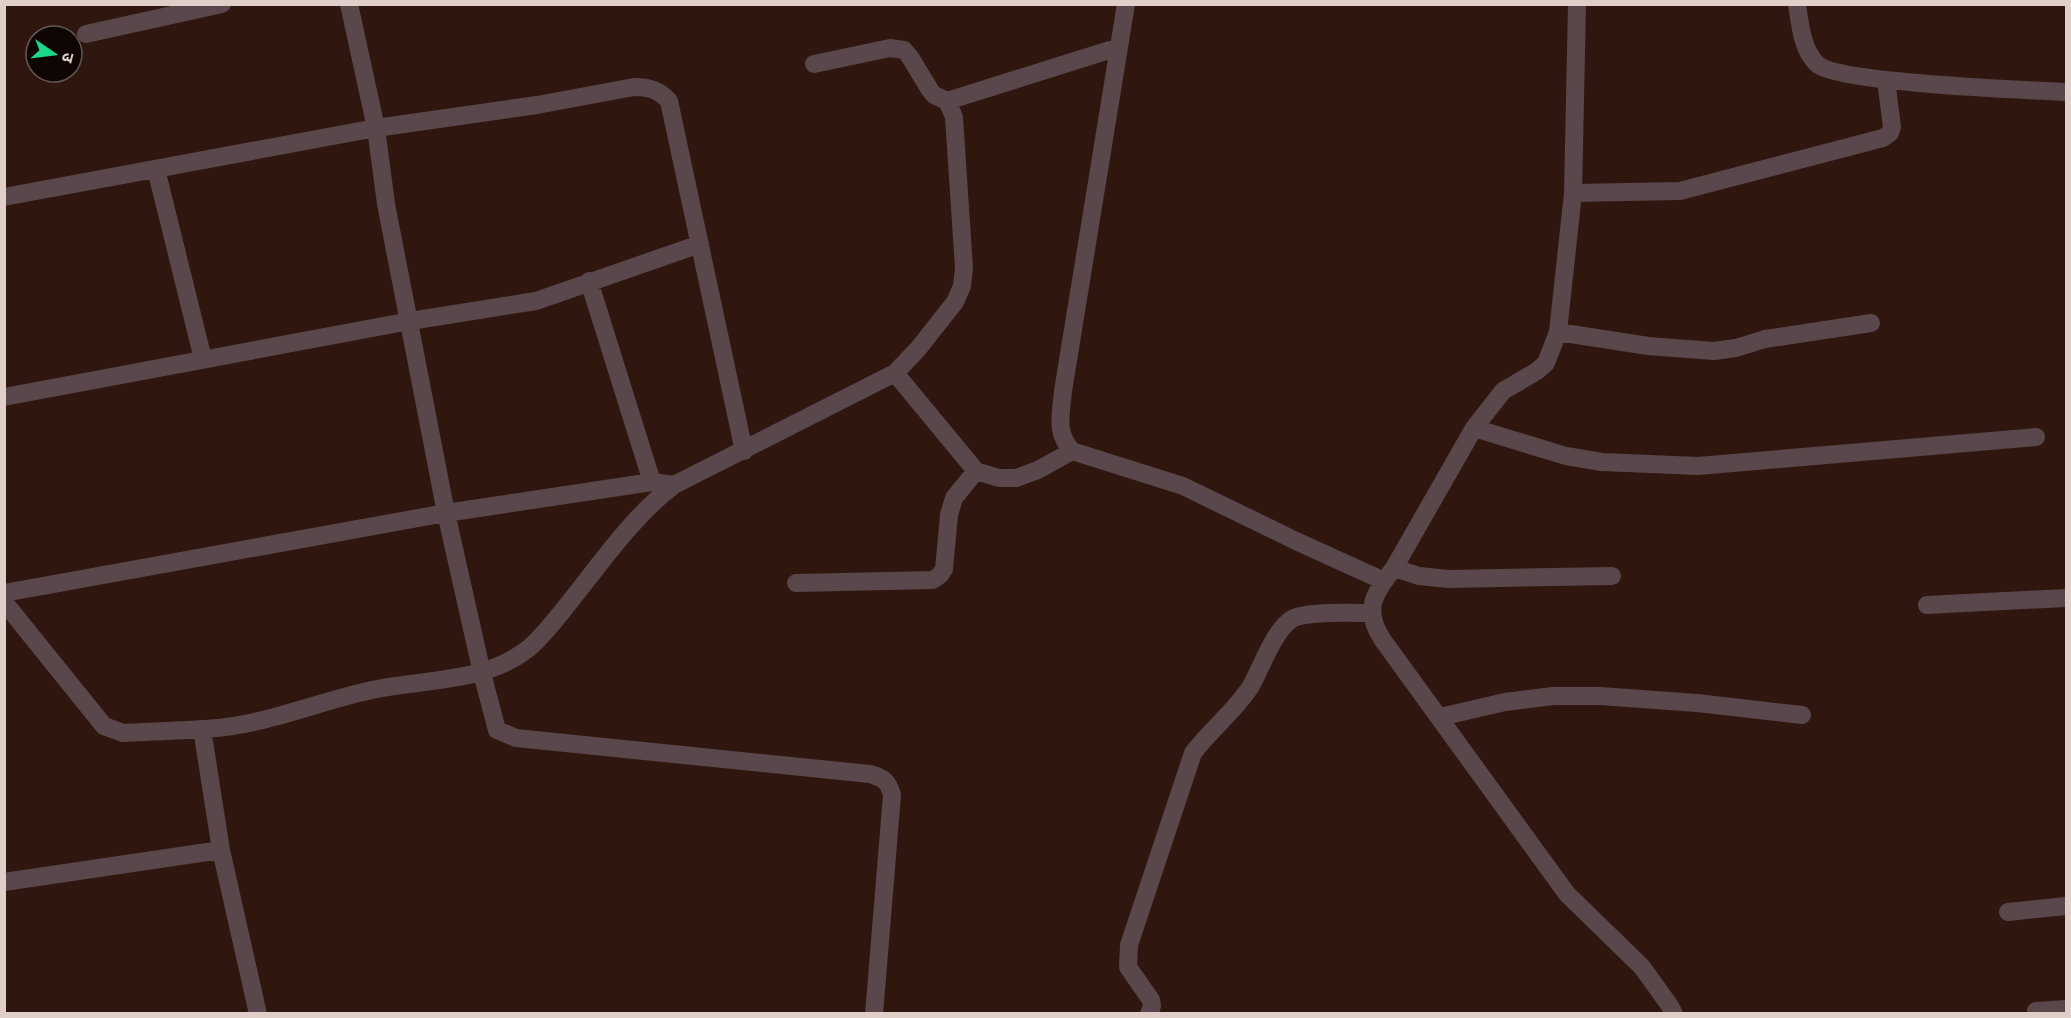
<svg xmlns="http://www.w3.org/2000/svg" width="2071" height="1018" viewBox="0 0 2071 1018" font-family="'Noto Sans','Noto Sans Devanagari',sans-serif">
<rect width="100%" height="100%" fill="#2f160e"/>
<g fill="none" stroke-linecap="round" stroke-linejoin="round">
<path stroke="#59474b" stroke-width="18" d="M349,4L376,128L386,204L446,513L482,673L497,730L516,738L870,774C884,778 888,781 892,795L874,1014
M1126,4L1063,391C1061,415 1055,432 1072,451L1183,486L1296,541L1384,581
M1577,4L1573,193L1558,332L1546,363L1537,371L1503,391L1474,428L1394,568C1374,594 1363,609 1382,639L1567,894L1642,967L1670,1006L1674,1014
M1797,4C1800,24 1802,50 1817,64C1837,83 2028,90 2066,92
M86,34L222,4
M814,64L890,48L904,50L910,57L930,90L934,95L947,101L954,117L964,268L962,286L955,302L918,349L895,373
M947,101L1119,47
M156,169L203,359
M1573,193L1680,191L1883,138L1890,133L1892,127L1886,80
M4,197L376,128L537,105L634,87C649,87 659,90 669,101L744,451
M589,281L652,482
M1558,332L1648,346L1714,351L1736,348L1765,339L1871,323
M4,397L410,321L536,301L700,244
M1474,428L1566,456L1602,462L1698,466L2036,437
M1394,568L1419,576L1449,579L1612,576
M796,583L933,580L940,575L944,569L949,515L954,498L976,471
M4,593L446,513L652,482L674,485
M4,602L104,726L123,733C166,730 211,732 254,722C295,713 336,697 377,689C428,679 487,682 529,648C544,635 556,619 568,604C601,563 632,517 674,485L895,373L976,471L999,478H1016L1038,470L1072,451
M1927,605L2066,598
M1440,717L1505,702L1553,696H1600L1697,703L1802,715
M202,729L221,850L258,1014
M4,882L221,850
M2008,912L2066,906
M2036,1011L2066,1009
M1149,1014L1152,1006L1151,1000L1128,967L1129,945L1193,753C1211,729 1235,711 1251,686C1261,668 1274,630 1292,619C1306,611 1353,613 1370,613"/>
</g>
<rect width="2071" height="1018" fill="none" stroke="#e0cfc8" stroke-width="12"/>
<g transform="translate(54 54) rotate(104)"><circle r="28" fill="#0f0603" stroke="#635652" stroke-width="1.5"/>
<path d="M0-4.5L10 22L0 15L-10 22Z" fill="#1bd988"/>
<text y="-9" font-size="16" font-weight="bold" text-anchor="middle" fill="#e0cfc8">उ</text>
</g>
</svg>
